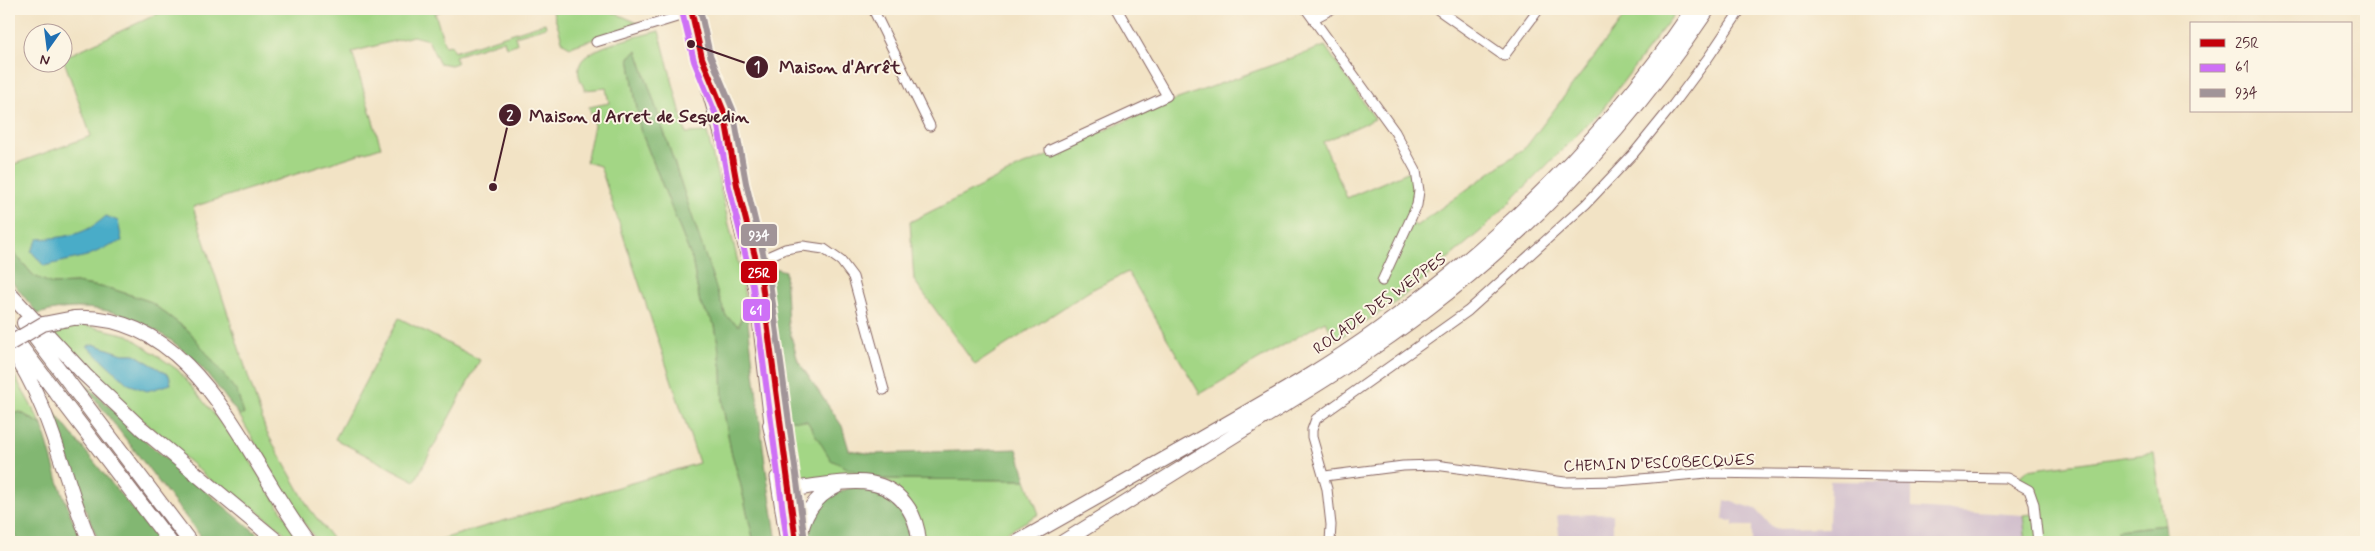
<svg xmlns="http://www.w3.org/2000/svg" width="2375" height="551" viewBox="0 0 2375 551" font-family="Mynerve,sans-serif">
<rect width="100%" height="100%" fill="#fcf5e5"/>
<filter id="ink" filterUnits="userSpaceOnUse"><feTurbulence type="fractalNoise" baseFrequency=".02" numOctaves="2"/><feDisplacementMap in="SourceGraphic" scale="10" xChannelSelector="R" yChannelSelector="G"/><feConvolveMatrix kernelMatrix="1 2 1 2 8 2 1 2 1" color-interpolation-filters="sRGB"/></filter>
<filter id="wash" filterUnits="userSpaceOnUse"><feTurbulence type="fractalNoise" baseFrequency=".0096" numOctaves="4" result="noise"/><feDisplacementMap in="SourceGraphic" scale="20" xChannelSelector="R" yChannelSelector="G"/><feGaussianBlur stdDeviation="1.12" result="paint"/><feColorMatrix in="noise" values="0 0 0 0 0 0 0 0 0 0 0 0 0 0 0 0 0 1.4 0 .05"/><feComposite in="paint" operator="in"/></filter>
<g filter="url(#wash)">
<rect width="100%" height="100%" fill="#f2e3c5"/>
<path fill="#d0bdcc" d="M1830,481L1912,482V508L2023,515L2026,542H1752V526H1733V521L1723,520L1725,500L1756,509L1774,529L1829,528Z
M1613,514V542H1560L1557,515Z"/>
<path fill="#a3d685" stroke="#767a58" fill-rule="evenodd" d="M168,9H440L441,11L435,13L445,46L451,45L454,52L545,23L546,27L515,36L517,44L506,47L504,40L455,56L457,63L451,65L439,63L428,40L413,36L352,52L381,147L193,207L266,431L309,508L335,542H318L294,510L239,415L244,414L190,332L149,301L112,289L76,283L52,284L34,276L9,247V166L91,136L63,58Z
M552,9H606L640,24L570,47L563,43Z
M1630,9H1678L1601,111L1482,230L1394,304L1336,340L1325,321L1200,394L1128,272L1091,290L975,365L914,280L910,222L1021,166L1040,159L1164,104L1325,46L1375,119L1323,142L1347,198L1412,170C1415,188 1414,203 1408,220L1416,226L1526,147Z
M659,31L686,133L707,132L741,275L745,298L739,327L726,316L718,294L637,51L629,57L640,129L692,259L700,303L715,325L722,370L723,407L731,451L740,482L754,542H432L699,463L600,166L586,162L594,125L589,107L609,103L606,88L585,90C581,81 576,74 580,64C587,46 641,36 659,31Z
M399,318L480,360L415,481L335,439Z
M80,324L128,335L178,370L246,454L301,542H296L256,510L209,479L120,400L50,330ZM93,344L123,354H134L169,375L171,384Z
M9,366L42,425L20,412L9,415Z
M788,420L807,421L817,436L882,479L1026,480L1039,514L990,542H924C914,516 909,491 882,479L796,483Z
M2154,453L2165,525L2117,530L2119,542H2026L2023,515L2040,513L2037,490L2019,477L2027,470Z"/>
<path fill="#82b772" stroke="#666b4e" d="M637,51L718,294L726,316L739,326L745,298L765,463L777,542H754L740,482L731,451L723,407L722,370L715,325L700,303L692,259L640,129L629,57Z
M9,247L34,276L52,284L76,283L112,289L149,301L190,332L237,392L244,414L239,415C225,398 213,379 198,364C154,320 99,296 38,314L9,278Z
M767,266L785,271L788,325L798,361L842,426L849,450L873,454L1017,449L1026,480L882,479L849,469L831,460L807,421L788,420Z
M78,377L150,445L267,542H205Z
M53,411L159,542H99L83,504Z
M20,412L42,425L58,481L81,542H18L9,524V415Z
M853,487C860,489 870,489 877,492C898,501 909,521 910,542H809C809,509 822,497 853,487Z
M2165,525L2167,542H2119L2117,530Z"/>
<path fill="#48acc8" stroke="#49667a" d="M106,216L118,221L122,241L87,256L44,266L31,251L38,239C66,237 84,236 106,216Z
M93,344L123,354H134L169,375L171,384L147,391L128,384L87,346Z"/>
</g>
<g filter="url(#ink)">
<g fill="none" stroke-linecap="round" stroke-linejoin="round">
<g stroke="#856461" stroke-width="11">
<path id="minor" d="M873,9L930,126
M1306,9L1395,132L1416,171L1419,191L1417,205L1382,281
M1437,9L1504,56L1539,9
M1313,19L1332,9
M596,42L703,9
M1050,150L1167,96L1117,9
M751,264L785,249L803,246L824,249L841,261L853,277L884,390
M1325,476L1403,466L1435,465L1565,482L1618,481L1707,473L2007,478L2029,490L2034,504L2038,542
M1330,542L1331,525L1327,489L1312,437V430L1316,419L1468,311L1586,204L1634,153L1673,105L1708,58L1741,9"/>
</g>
<g stroke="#856461" stroke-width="13">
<path id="major" d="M691,9L707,89L725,152L729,182L755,293L771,432
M724,113L734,161
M738,189L765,299L796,542
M776,477L786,542"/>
</g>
<g stroke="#856461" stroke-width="16">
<path id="highway" d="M9,293L85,375L141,428L278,542
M74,318C199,312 246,461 308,542
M24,323L190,542
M9,331L170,542
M9,346C52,407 62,475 90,542
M770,425L784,488C791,490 800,488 807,487C840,483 877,473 902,500C913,512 918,527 919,542
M800,542C801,518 814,496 837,486
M1018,542C1079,508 1139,473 1200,439C1261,404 1323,370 1379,329C1501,241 1609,134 1693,9
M1063,542C1123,505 1183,467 1243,430C1307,391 1372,352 1431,306C1539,223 1632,122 1708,9"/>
</g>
<use href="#minor" stroke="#fff" stroke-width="9"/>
<use href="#major" stroke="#fff" stroke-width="11"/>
<use href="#highway" stroke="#fff" stroke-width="14"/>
<g stroke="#856461" stroke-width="16" stroke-linecap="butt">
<path id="highway-bridge" d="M9,344L43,324L74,318"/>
</g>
<use href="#highway-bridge" stroke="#fff" stroke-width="14"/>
<g stroke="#fcf5e5" stroke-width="10">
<path id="bus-1" d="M691,9L702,58L724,112L737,185L762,284L796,542"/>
</g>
<g stroke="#fcf5e5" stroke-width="10">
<path id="bus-2" d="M682,11L694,61L716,115L729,187L753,286L787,542"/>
</g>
<g stroke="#fcf5e5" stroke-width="10">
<path id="bus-3" d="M700,9L710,55L733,110L746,183L770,282L805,541"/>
</g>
<use href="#bus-1" stroke="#c5000a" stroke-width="6"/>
<use href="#bus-2" stroke="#ce70f6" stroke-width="6"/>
<use href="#bus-3" stroke="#a19498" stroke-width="6"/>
</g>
</g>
<g text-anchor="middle" stroke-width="4" stroke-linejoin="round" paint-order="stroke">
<g font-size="16" fill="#4a1f2b" stroke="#fcf5e5">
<text transform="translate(1379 303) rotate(-36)" y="6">ROCADE DES WEPPES</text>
<text transform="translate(1659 462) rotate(-2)" y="6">CHEMIN D'ESCOBECQUES</text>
</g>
</g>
<path fill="none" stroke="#4a1f2b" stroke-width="2" d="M691 44L757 67M493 187L510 115"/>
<g fill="#4a1f2b" stroke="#fcf5e5" stroke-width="2">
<circle cx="691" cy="44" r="5"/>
<circle cx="493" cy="187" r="5"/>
<circle cx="757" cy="67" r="12"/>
<circle cx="510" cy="115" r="12"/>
</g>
<g font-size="15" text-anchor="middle" font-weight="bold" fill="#fff">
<text x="757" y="72">1</text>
<text x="510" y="121">2</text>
</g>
<g font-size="18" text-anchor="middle" font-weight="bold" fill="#4a1f2b" stroke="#fcf5e5" stroke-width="4" stroke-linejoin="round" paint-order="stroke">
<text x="840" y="73">Maison d'Arrêt</text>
<text x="639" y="122">Maison d Arret de Sequedin</text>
</g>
<g stroke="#fcf5e5" stroke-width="2">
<rect x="740" y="223" width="38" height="24" rx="5" fill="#a19498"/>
<rect x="740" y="260" width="38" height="24" rx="5" fill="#c5000a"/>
<rect x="742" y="298" width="29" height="24" rx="5" fill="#ce70f6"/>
</g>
<g font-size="14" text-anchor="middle" font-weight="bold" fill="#fff">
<text x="759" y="240">934</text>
<text x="759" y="277">25R</text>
<text x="756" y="315">61</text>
</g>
<rect width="2375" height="551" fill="none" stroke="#fcf5e5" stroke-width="30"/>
<rect x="2190" y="22" width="162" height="90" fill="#fcf5e5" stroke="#b59f9b"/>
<rect x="2200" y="39" width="25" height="8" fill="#c5000a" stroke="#b59f9b"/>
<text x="2235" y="48" font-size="15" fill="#4a1f2b">25R</text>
<rect x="2200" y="64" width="25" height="8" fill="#ce70f6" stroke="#b59f9b"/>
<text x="2235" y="72" font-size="15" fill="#4a1f2b">61</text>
<rect x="2200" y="89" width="25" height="8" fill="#a19498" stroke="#b59f9b"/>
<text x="2235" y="98" font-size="15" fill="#4a1f2b">934</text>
<g transform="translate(48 48) rotate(194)"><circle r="24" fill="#fcf5e5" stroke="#b59f9b"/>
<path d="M0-4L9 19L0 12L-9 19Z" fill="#1f6fb2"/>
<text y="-8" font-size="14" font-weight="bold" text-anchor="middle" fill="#4a1f2b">N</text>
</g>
</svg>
